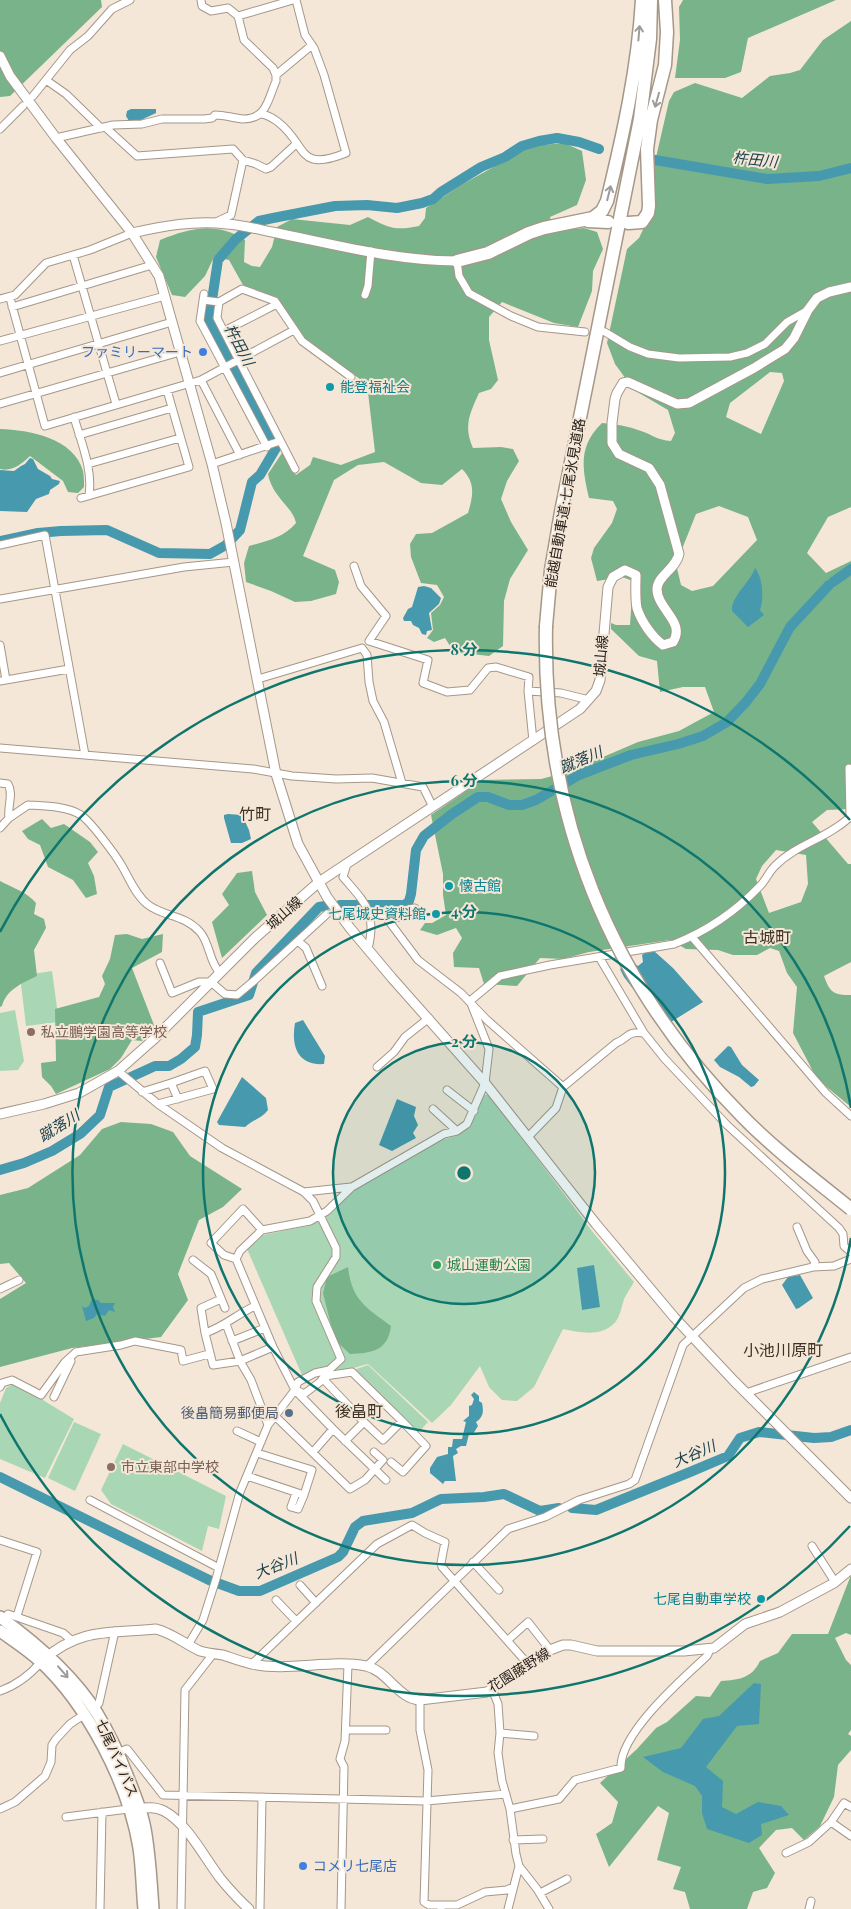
<svg xmlns="http://www.w3.org/2000/svg" width="851" height="1909" viewBox="0 0 851 1909" font-family="'Playfair Display','Noto Sans JP',serif">
<rect width="100%" height="100%" fill="#f5e7d7"/>
<path fill="#a9d7b5" d="M52,971L59,1022L26,1026L20,976Z
M15,1010L24,1061L18,1070L0,1071V1013Z
M483,1095H489L592,1231L634,1282C631,1287 627,1293 624,1299C622,1305 621,1312 618,1318C607,1338 581,1333 563,1329L534,1387L517,1401L502,1400L489,1387L480,1366L451,1405L432,1423L368,1364C356,1367 340,1374 328,1367L302,1375L247,1249L263,1235L307,1226L326,1216L353,1190L438,1141L456,1136L469,1128Z
M368,1365L428,1422L418,1433L354,1370Z
M15,1383L74,1419L45,1478L0,1459V1403L6,1388Z
M74,1422L101,1434L75,1491L48,1478Z
M123,1444L226,1496L219,1529L208,1526L202,1551L111,1504L101,1490Z"/>
<path fill="#79b38a" fill-rule="evenodd" d="M0,0H101L102,7L10,96L0,97Z
M683,0H836L748,38L741,72L725,78H675L680,40L679,7Z
M851,21V507L828,517L807,553L826,573L851,561V809L827,810L812,822L848,864H851V962L824,976C830,993 834,995 851,995V1107L817,1079L793,1033L797,987L787,973L779,951L770,948L757,955H733L718,950L686,949L670,940L589,952L563,959L540,958L517,986L484,984L479,968L454,967L453,953L462,938L456,928L437,935L420,930L425,923H432L446,915L443,895V874L431,815L482,780L541,779L568,772L638,742L679,731L714,712L705,687H683L660,692L657,661L639,656L611,629V623L616,625H630L633,581L622,577L597,581L591,558L594,548L612,523L617,509L613,501L589,498C582,469 578,446 602,423C615,424 628,426 641,431C653,435 657,440 671,441L675,433L668,410L634,390L615,364L607,343L627,249L639,238L653,209L654,166L669,101L674,92L695,83L742,98L770,76L790,73L800,70L823,40ZM770,372L782,373L784,381L761,434L726,417L730,403ZM719,506L748,517L757,540L713,586L692,591L681,585L676,564L696,514ZM776,850L806,855L808,884L801,902L769,913L756,879L762,866Z
M564,143L582,151L586,180L577,205L550,217L554,231L584,228L597,232L603,249L593,271L592,291L578,327L554,323L502,302L489,317V340L498,380L491,389L479,393C470,413 463,426 473,448L501,447L513,449L519,461L507,481L501,499L511,522L528,550L510,579L504,601L503,646L489,656L454,652L445,638L434,642L427,638L433,630L431,613L440,605L444,597L437,585L421,583L411,557L410,544L416,534L432,533L468,513C473,496 476,483 462,469L442,485L421,483L384,462L358,465L334,480L303,556L335,570L339,582L336,594L311,601L295,602L271,591L246,582L244,563L249,546C267,541 283,538 296,523C293,507 272,497 268,474L282,453L296,475L310,465L313,457L341,465L375,452L367,384L302,338L277,301L243,285L229,260L214,257L205,276L185,297L172,295L156,257L160,240C190,228 216,221 245,240L244,262L252,266L260,267L272,247L277,227L292,219L350,225L368,217C389,228 395,231 419,226L425,218L426,208L463,184L531,146Z
M0,429C29,430 74,438 83,471C84,476 84,482 84,487L78,493L68,492L63,481L30,456C22,464 11,472 0,469Z
M42,819L51,828L64,824L90,842L98,852L88,863L94,876L97,894L86,898L73,880L48,867L40,845L28,839L22,831Z
M252,871L255,892L267,915L222,958L212,922L229,905L222,894L237,873Z
M0,881C13,888 27,892 36,903L34,914L44,919L46,928L34,950L37,976C22,983 6,990 2,1006L0,1007Z
M127,934L142,939L163,934L162,952L132,968L154,1025L142,1041L132,1040L121,1058L110,1069L56,1094L51,1086L42,1077L41,1063L56,1061L55,1009L99,997L105,984L102,976L110,959L115,935Z
M121,1122L151,1124L173,1132L190,1156L242,1189L223,1207L199,1220L178,1274L188,1300L161,1337L72,1348L0,1367V1299L26,1283L9,1263L0,1264V1195L28,1188L80,1155L102,1129Z
M348,1267C352,1301 366,1307 391,1326C388,1351 372,1353 350,1354L337,1342L332,1329L323,1293L327,1277Z
M851,1575V1635L846,1633L835,1638L846,1660L851,1665V1730L848,1734L851,1736V1750L838,1765L834,1797L820,1826L804,1840L792,1828L776,1830L759,1848L775,1873L767,1888L753,1892L747,1909H690L685,1892L673,1889L681,1867L657,1860L669,1813L658,1806L609,1867L596,1834L612,1823L618,1802L600,1783L637,1749L656,1728L667,1722L696,1696L710,1697L721,1681C739,1680 752,1678 760,1661L778,1653L792,1634H828Z"/>
<path fill="#4799ae" d="M131,109H156V113L141,120L129,121L126,116L127,111Z
M30,458L33,459L38,469L50,476L52,479L60,481L59,484L50,490L49,494L36,499L27,512L0,511V470L14,471L21,466L25,464Z
M755,568C763,578 764,598 760,610L764,615L748,627L732,611C731,596 750,583 755,568Z
M424,586L431,588L441,598L439,604L429,613L432,630L427,631L426,635L422,634L419,628L413,625L411,621H404L403,618L408,609L412,607L418,587Z
M228,814L242,815L249,830L251,839L242,843H231L224,818V815Z
M654,951L673,968L703,1002L671,1022L650,1011L624,977L620,969L632,962L638,966L643,962L642,955L646,952Z
M303,1020L325,1056L324,1064C297,1066 291,1045 295,1023Z
M728,1046L731,1047L742,1065L759,1080L754,1086L751,1087L739,1077L720,1067L714,1060Z
M242,1077L266,1098L268,1110C262,1118 253,1120 245,1127L219,1125L217,1122Z
M397,1099L416,1107L414,1116L418,1125L413,1133L416,1138L392,1151L379,1145Z
M594,1265L600,1307L582,1310L577,1268Z
M800,1275L813,1298L799,1308L796,1309L782,1285L788,1277Z
M92,1299L98,1300L101,1303H115L113,1307L115,1312L109,1310L105,1316L97,1314L94,1318L86,1321L82,1306L85,1308L89,1306Z
M474,1392L479,1396V1401L482,1403C484,1412 483,1417 476,1422L478,1426L473,1434H469L466,1446H461L456,1449L458,1453L453,1456L456,1481H445L443,1484L430,1473V1468L437,1457L448,1454V1447H452L453,1439H462L466,1422L463,1421L469,1416V1406L472,1405L474,1399L471,1395Z
M754,1683L761,1684L759,1724L737,1726L706,1767L723,1781L722,1807L736,1814L758,1802L781,1806L789,1815L761,1824L762,1835L749,1843L707,1829L702,1813V1796L695,1786L663,1772L643,1757L681,1748L703,1719L719,1716Z"/>
<g fill="none" stroke-linecap="round" stroke-linejoin="round">
<path stroke="#4799ae" stroke-width="10" d="M655,160L767,179L819,176L851,168
M0,541L38,533L61,531L107,530L159,553L210,554L226,545L240,530L252,482L260,475L276,448L209,320L218,260L236,239L259,221L273,218L335,206L367,205L397,208L422,203L433,199L441,192L481,167L505,157L522,146L539,141L557,138L579,142L599,149
M833,582L851,569
M340,905H405L409,901L411,894L416,850L424,836L452,814L478,797H488L509,805H522L536,800L579,775L631,755L678,744L703,736L727,722L746,702L760,684L790,627L829,585
M0,1170L24,1163L52,1151L80,1134L100,1115L109,1087L155,1066H169L181,1059L195,1047L197,1035L198,1012L249,995L256,973L319,907L325,906
M0,1477L209,1580L239,1591H260L338,1557L343,1552L355,1527L363,1521L412,1513L441,1499L484,1497L504,1494L540,1511L559,1508
M572,1508L596,1510L690,1472L728,1456L740,1438L759,1432L814,1438L831,1437L851,1430"/>
<g stroke="#a59789" stroke-width="9">
<path id="minor" d="M238,16L293,0
M276,75L312,45
M46,80L66,94L101,128
M33,96L70,50L88,36L112,9L130,0
M261,114C269,115 272,118 278,122C308,145 296,173 346,153L324,75L314,48L305,35L296,0
M105,127L137,156L233,149L243,160L231,215L214,223
M0,129L23,106
M56,138L113,125L142,124L162,119H204L212,118L215,115C224,115 233,118 243,119C267,119 268,99 276,81V75L273,68L244,40L238,16L228,8L211,11L202,6L201,0
M243,160L256,164L266,169L271,167L296,144
M73,255L116,404
M457,261L459,276L469,293L511,316L538,327L585,332
M204,294L200,321L267,447
M365,295L368,286L371,251
M10,298L45,426L201,380L294,330
M0,299L15,295L46,263L90,250L132,233
M203,300L219,302
M12,307L152,265
M224,331L277,304
M605,332L630,347L648,354L679,358L730,357L747,353L765,344L787,322L808,310
M0,341L165,296
M0,373L172,322
M201,380L240,455
M0,404L180,352
M74,417C81,442 93,469 89,495
M79,435L172,408
M88,464L180,438
M212,464L280,441
M295,469L217,318L219,302L242,289L275,301L302,341L351,377
M81,498L189,467L167,390
M0,545L45,535L85,755
M354,566L361,586L386,616L369,641L428,660L423,683L447,692L470,690L488,668L496,667L529,677L528,691L561,693L589,700
M0,599L184,567L234,562
M0,645L6,680
M258,679L362,648L367,655L369,682L373,701L384,722L402,783
M0,681L69,669
M528,691L533,741
M0,748L253,769L292,776L336,779L372,778L423,787L433,807
M0,783L8,784C14,794 7,807 9,818
M0,828L9,818L28,805C44,806 67,806 81,815C91,822 115,854 122,866C129,878 135,894 147,904C163,917 184,914 200,932C210,943 209,962 220,973
M347,864L343,877C366,904 377,912 368,949
M370,913L388,914V920L418,960L461,993L487,1020L563,1087L556,1108L528,1137
M388,914L415,908
M692,937L826,1093L851,1116
M298,941L306,948L322,986
M599,957L644,1033L664,1058L727,1125L839,1228L843,1234L844,1246L851,1252
M160,963L172,993L199,982H211L225,994L237,995L255,980L327,914
M470,1001L500,976L550,965L674,944C705,932 736,911 760,886C766,880 769,871 776,865C797,844 828,838 850,817L849,768
M377,1067L394,1052L405,1037L429,1018
M118,1071L158,1104L222,1148L304,1192L313,1201L336,1248V1257L317,1287L316,1301L341,1359L329,1370L315,1373L298,1382L295,1390L268,1425L240,1492L216,1579L203,1620L188,1645
M563,1087L616,1043C630,1037 626,1031 644,1033
M447,1090L474,1111
M142,1092L171,1083
M158,1104L213,1089L205,1071L171,1083L178,1099
M433,1109L457,1131
M304,1192L351,1187
M797,1227L807,1251L815,1262L813,1267
M236,1259L224,1255L211,1243L243,1209L262,1230
M193,1260L211,1274L225,1308
M0,1289L19,1280
M255,1306C237,1314 224,1327 205,1333L213,1365L240,1361L273,1347
M226,1324L240,1361L251,1380L268,1425
M205,1333L201,1308L221,1299
M232,1341L265,1328
M0,1387L2,1383L12,1380L41,1395L65,1362L76,1352L121,1345L135,1341L181,1350L183,1361L209,1354
M298,1391L304,1394L320,1382L326,1374
M746,1393L851,1357
M54,1397L71,1361
M274,1415L350,1489L365,1480L383,1460L374,1452
M237,1431L261,1442
M345,1441L364,1422L383,1440L402,1421L352,1372L325,1376L326,1382L364,1422
M313,1452L333,1429
M391,1462L403,1472L426,1446L402,1421
M247,1476L304,1495L312,1470L257,1453
M386,1480L333,1429L295,1390L273,1347L236,1259L240,1251L262,1230L310,1221L327,1211L352,1187L444,1134L457,1131L467,1124L485,1083L489,1049L470,1001
M296,1493L291,1507L298,1509L304,1495
M90,1500L219,1568
M0,1540L37,1552L17,1616
M812,1546L835,1582
M473,1562L499,1590
M300,1585L316,1603
M276,1600L296,1621
M3,1620L8,1614L63,1633L71,1640
M508,1640L528,1622L550,1650
M252,1664L377,1544L412,1525L425,1533L445,1542L441,1563L442,1567L528,1664
M367,1666L508,1529L545,1517L579,1500L629,1484L635,1480L683,1345L744,1288L762,1279L813,1267L834,1266L851,1259
M492,1689L498,1704L500,1733L498,1753L502,1781L510,1809L516,1854L519,1866L537,1889L549,1909
M0,1691C17,1685 29,1676 41,1662
M420,1700V1730L428,1770L424,1902L429,1905H441V1909
M94,1709L99,1703L115,1631
M346,1730H386
M500,1733L534,1736
M117,1753L127,1749L163,1795L426,1801L506,1794
M851,1807L844,1803L831,1822L851,1836
M0,1809L15,1802L45,1776L51,1762L52,1745L56,1739L70,1724L85,1714
M510,1809L559,1799L575,1780L621,1768C619,1734 683,1678 707,1656L710,1650
M66,1817L128,1809
M513,1840L543,1839
M786,1853L809,1842L831,1822
M540,1893L567,1879
M441,1905H457L485,1892L507,1890L513,1887
M100,1909L102,1812
M181,1909L185,1690L213,1654
M260,1909L262,1797
M341,1909L344,1767L340,1759L345,1741L348,1665
M508,1909L519,1866
M809,1909L811,1901"/>
</g>
<g stroke="#a59789" stroke-width="11">
<path id="tertiary" d="M0,56L10,76L56,138L132,233L159,276L212,464L226,523L276,774L298,844L327,897L350,928L392,978L485,1083L596,1224L674,1317L734,1381L851,1498
M132,233C163,226 195,220 227,224C242,225 257,229 272,232C333,244 395,261 457,261"/>
</g>
<g stroke="#a59789" stroke-width="11">
<path id="secondary" d="M0,1114L44,1104L79,1093L118,1071L153,1040L256,937L319,882L580,709L596,691L600,680L608,587L613,577L625,570L636,575C636,585 635,598 637,608C641,621 652,637 663,645L673,642C686,622 657,609 657,589C657,576 676,569 679,554L660,485L649,468L619,454L612,443V423L615,399L617,393L623,383L628,382L677,404L689,403L754,368L785,349L794,338L808,310L817,298L829,292L851,287
M43,1660C81,1627 110,1634 156,1629C172,1633 185,1644 200,1651C207,1653 215,1654 223,1655C232,1658 242,1662 252,1664C287,1672 331,1659 366,1666C388,1671 398,1699 420,1700L487,1692L550,1650L563,1645H571L597,1651H684L714,1648L745,1624L780,1612L834,1583L851,1569
M133,1809C144,1808 154,1806 164,1811C187,1823 204,1857 220,1878C229,1889 239,1900 249,1909"/>
</g>
<g stroke="#a59789" stroke-width="14">
<path id="trunk" d="M0,1617C36,1643 73,1675 97,1713C109,1733 119,1754 127,1775C134,1792 142,1811 145,1829C150,1856 151,1882 153,1909
M0,1631C14,1641 28,1650 40,1661C87,1704 129,1785 139,1848C142,1868 142,1889 144,1909"/>
</g>
<g stroke="#a59789" stroke-width="15">
<path id="motorway" d="M588,221L608,222
M628,223L642,222L648,213L649,206L647,149L651,120L665,65L667,32L665,0
M457,261L488,253L529,233L544,228L593,218L602,211L607,201C623,135 638,68 642,0
M546,626L551,570L561,512L640,119L650,39L651,0"/>
</g>
<use href="#minor" stroke="#fff" stroke-width="7"/>
<use href="#tertiary" stroke="#fff" stroke-width="9"/>
<use href="#secondary" stroke="#fff" stroke-width="9"/>
<use href="#trunk" stroke="#fff" stroke-width="11"/>
<use href="#motorway" stroke="#fff" stroke-width="12"/>
<g stroke="#a59789" stroke-width="15" stroke-linecap="butt">
<path id="motorway-bridge" d="M546,626C542,814 609,982 742,1116C775,1150 814,1179 851,1209"/>
</g>
<use href="#motorway-bridge" stroke="#fff" stroke-width="12"/>
</g>
<defs><path id="oneway-shaft" d="M-6 0H5M1.5-3L5.5 0L1.5 3" fill="none" stroke-width="1.6" stroke-linecap="round" stroke-linejoin="round" transform="scale(1.25)"/></defs>
<g stroke="#9e9b99">
<use href="#oneway-shaft" transform="translate(639 33) rotate(-85)"/>
<use href="#oneway-shaft" transform="translate(657 100) rotate(106)"/>
<use href="#oneway-shaft" transform="translate(609 193) rotate(-76)"/>
<use href="#oneway-shaft" transform="translate(63 1672) rotate(49)"/>
</g>
<circle cx="464" cy="1173" r="131" fill="#0f766e" fill-opacity=".12"/>
<g fill="none" stroke="#0f766e" stroke-width="2.5">
<circle cx="464" cy="1173" r="131"/>
<circle cx="464" cy="1173" r="261"/>
<path d="M851 1238A392 392 0 1 1 851 1108"/>
<path d="M850 1526A523 523 0 0 1 0 1414M0 932A523 523 0 0 1 850 820"/>
</g>
<g fill="#3f7fe0" stroke="#f5e7d7" stroke-width="2">
<circle cx="203" cy="352" r="5"/>
<circle cx="303" cy="1866" r="5"/>
</g>
<g fill="#0f9aa8" stroke="#f5e7d7" stroke-width="2">
<circle cx="330" cy="387" r="5"/>
<circle cx="449" cy="886" r="5"/>
<circle cx="436" cy="914" r="5"/>
<circle cx="761" cy="1599" r="5"/>
</g>
<g fill="#8d6e63" stroke="#f5e7d7" stroke-width="2">
<circle cx="31" cy="1032" r="5"/>
<circle cx="111" cy="1467" r="5"/>
</g>
<circle fill="#2e9e5b" stroke="#f5e7d7" stroke-width="2" cx="437" cy="1265" r="5"/>
<circle fill="#5c6f8a" stroke="#f5e7d7" stroke-width="2" cx="289" cy="1413" r="5"/>
<g text-anchor="middle" stroke-width="4" stroke-linejoin="round" paint-order="stroke">
<g font-size="14" fill="#366cbe" stroke="#f5e7d7" text-anchor="end">
<text x="193" y="357">ファミリーマート</text>
<text x="313" y="1871" text-anchor="start">コメリ七尾店</text>
</g>
<g font-size="14" fill="#0d838f" stroke="#f5e7d7" text-anchor="start">
<text x="340" y="392">能登福祉会</text>
<text x="459" y="891">懐古館</text>
<text x="426" y="919" text-anchor="end">七尾城史資料館</text>
<text x="751" y="1604" text-anchor="end">七尾自動車学校</text>
</g>
<g font-size="14" fill="#27211c" stroke="#f5e7d7">
<text transform="translate(565 503) rotate(-80)" y="5">能越自動車道;七尾氷見道路</text>
<text transform="translate(601 656) rotate(-85)" y="5">城山線</text>
<text transform="translate(284 913) rotate(-41)" y="5">城山線</text>
<text transform="translate(519 1670) rotate(-32)" y="5">花園藤野線</text>
<text transform="translate(117 1758) rotate(66)" y="5">七尾バイパス</text>
</g>
<g font-size="14" fill="#785e54" stroke="#f5e7d7" text-anchor="start">
<text x="41" y="1037">私立鵬学園高等学校</text>
<text x="121" y="1472">市立東部中学校</text>
</g>
<g font-size="14" fill="#27864d" stroke="#f5e7d7" text-anchor="start">
<text x="447" y="1270">城山運動公園</text>
</g>
<g font-size="14" fill="#4e5e75" stroke="#f5e7d7" text-anchor="end">
<text x="279" y="1418">後畠簡易郵便局</text>
</g>
<g font-size="15" font-style="italic" fill="#1e434e" stroke="#f5e7d7">
<text transform="translate(755 160) rotate(6)" y="5">杵田川</text>
<text transform="translate(239 345) rotate(62)" y="5">杵田川</text>
<text transform="translate(581 760) rotate(-23)" y="5">蹴落川</text>
<text transform="translate(59 1126) rotate(-32)" y="5">蹴落川</text>
<text transform="translate(694 1454) rotate(-23)" y="5">大谷川</text>
<text transform="translate(276 1566) rotate(-21)" y="5">大谷川</text>
</g>
<g font-size="16" fill="#3d3225" stroke="#f5e7d7">
<text x="255" y="820">竹町</text>
<text x="767" y="943">古城町</text>
<text x="783" y="1356">小池川原町</text>
<text x="359" y="1417">後畠町</text>
</g>
</g>
<circle cx="464" cy="1173" r="8" fill="#0f766e" stroke="#f5e7d7" stroke-width="2.5"/>
<g font-size="15" text-anchor="middle" font-weight="bold" fill="#0f766e" stroke="#f5e7d7" stroke-width="4" stroke-linejoin="round" paint-order="stroke">
<text x="464" y="655">8 分</text>
<text x="464" y="786">6 分</text>
<text x="464" y="917">4 分</text>
<text x="464" y="1047">2 分</text>
</g>
</svg>
